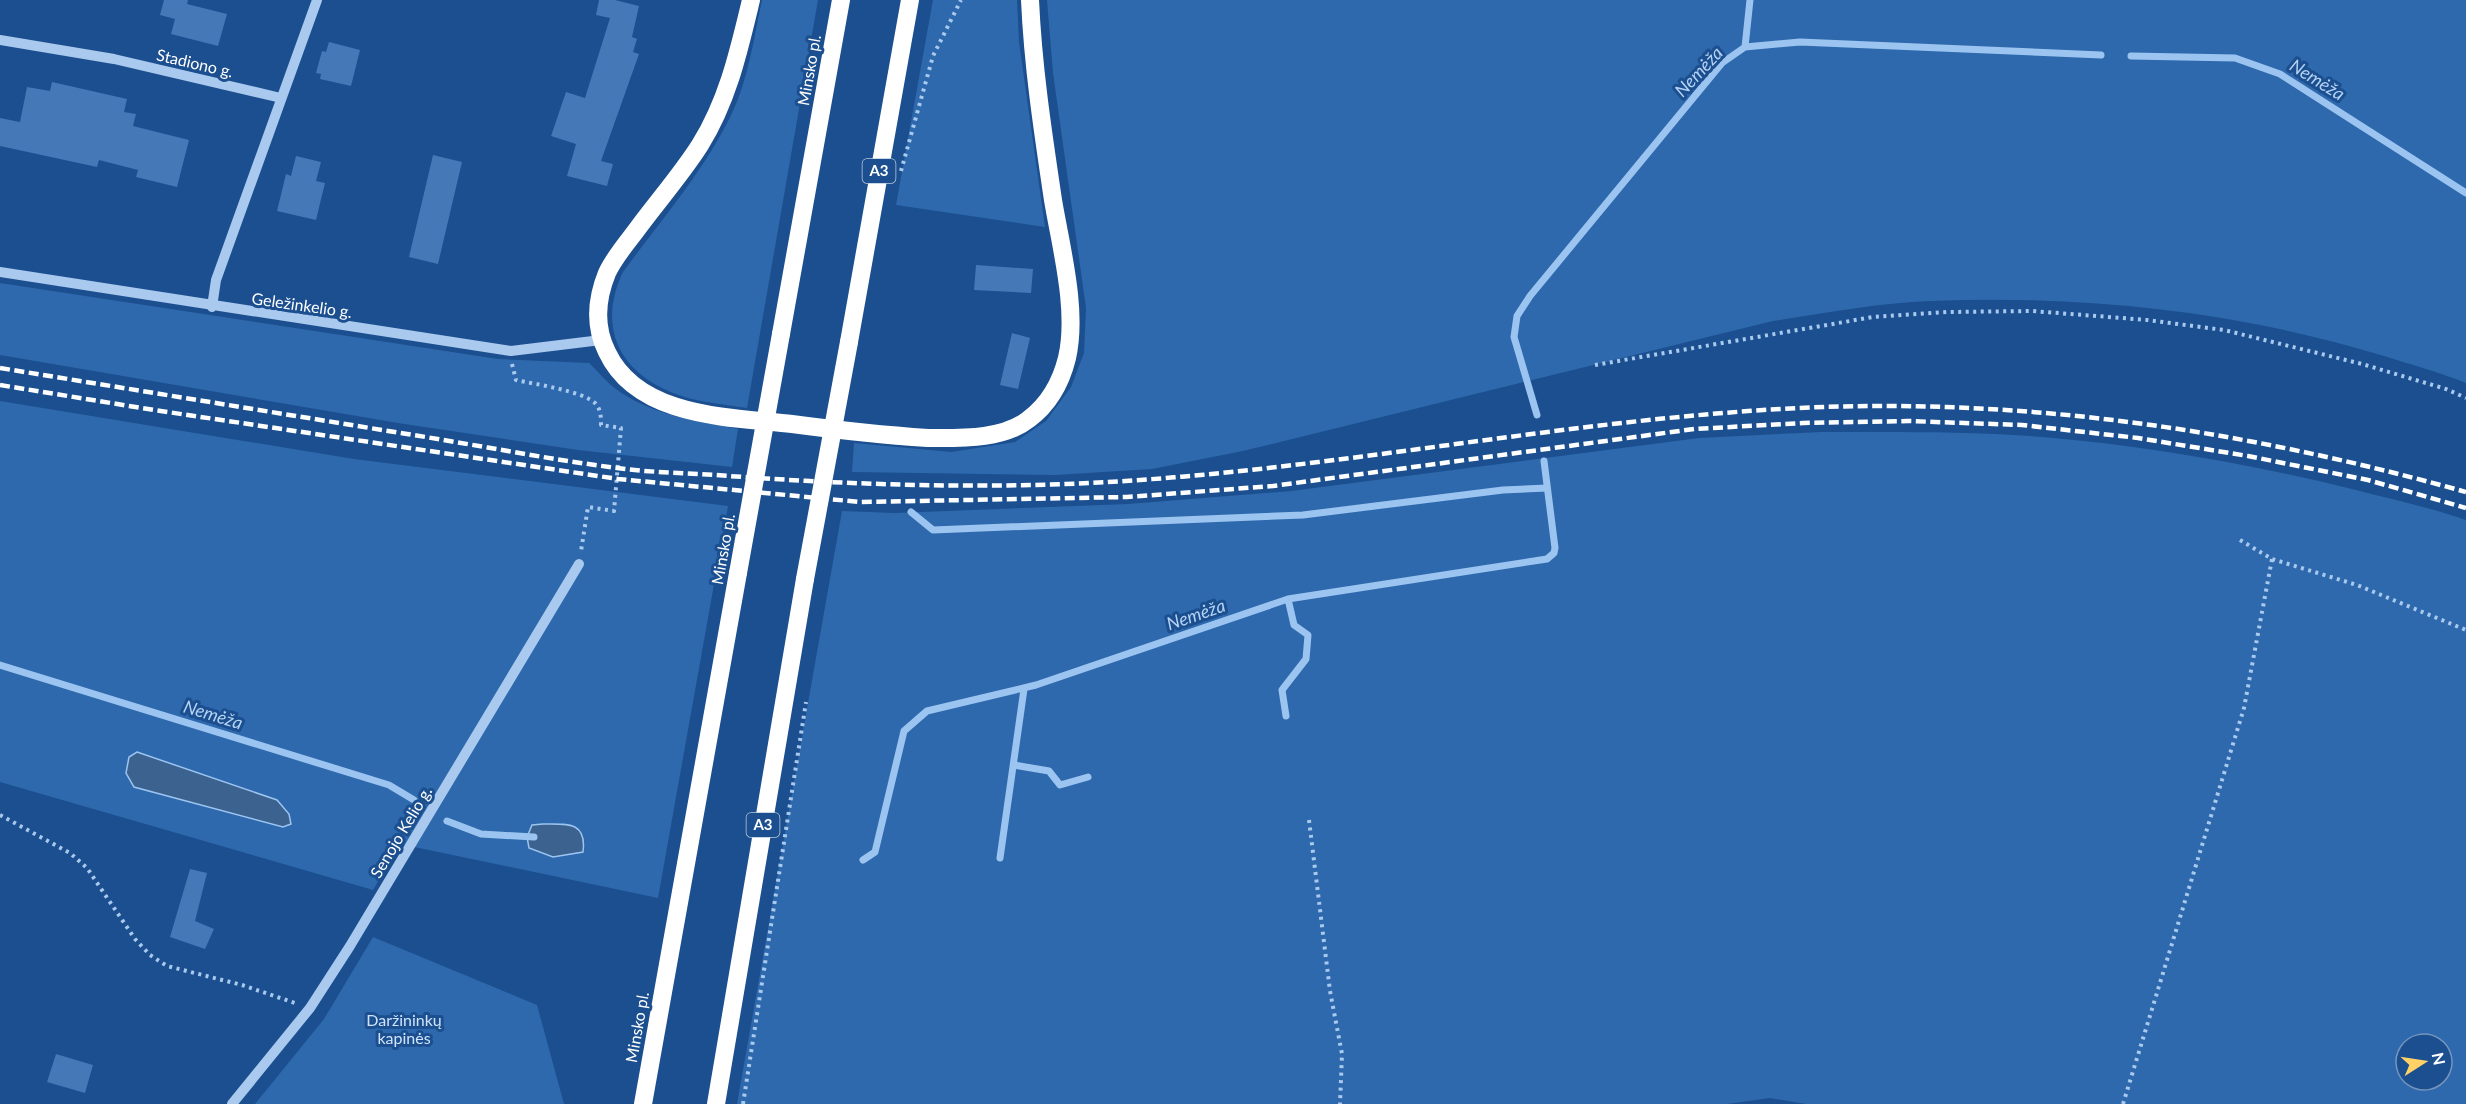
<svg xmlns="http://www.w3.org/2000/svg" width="2466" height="1104" viewBox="0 0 2466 1104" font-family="Lato,sans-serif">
<rect width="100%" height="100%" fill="#1b4f8f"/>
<path fill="#2e69ad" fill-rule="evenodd" d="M762,0H818L747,408C728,405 707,403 688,398C625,380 594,333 623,272C661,220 715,158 738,99C750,67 755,33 762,0Z
M933,0H1017L1019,42L1045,227L896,205Z
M1047,0H2466V383C2439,372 2412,365 2384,356C2237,311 2084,295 1931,301C1878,303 1825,313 1773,321L1243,451L1152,469L1055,475L852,472L854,443L951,452L1015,442L1046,421L1071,387L1084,353L1086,308L1053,73Z
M0,283L498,359L589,363C598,371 606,382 616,389C651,415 696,421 738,429L732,467L578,450L398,423L0,355Z
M0,401L354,459L728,506L658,898L400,844L373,890L0,782Z
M1821,432C1895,432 1969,431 2043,437C2147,446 2251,464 2352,489C2390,499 2429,507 2466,520V1104H1806L1770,1098L1727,1104H737L842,511L895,513L1128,504L1291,491L1699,438ZM2406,1044H2442V1080H2406Z
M373,937L537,1005L564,1104H255L324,1019Z"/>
<path fill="#3c6290" stroke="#9cc4f0" stroke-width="1.5" d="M137,752L277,800L289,814L291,824L283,827L134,787L126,773L129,757Z
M543,824C567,824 587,821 583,852L553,857L529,848L527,837L532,825Z"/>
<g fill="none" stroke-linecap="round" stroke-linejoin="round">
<path stroke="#9cc4f0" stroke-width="7" d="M1745,47L1750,0
M2131,56L2235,58L2280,74L2466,193
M1537,415L1514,337L1517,316L1530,296L1722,63L1745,47L1800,42L2101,55
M911,512L933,530L1303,515L1503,490L1547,488
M0,665L389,785L414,800
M1286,716L1282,690L1306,659L1308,635L1294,625L1288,599
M1014,765L1049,771L1060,785L1088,777
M447,821L481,834L534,837
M1000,858L1024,689
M863,860L875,852L904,731L927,711L1036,685L1288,599L1547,559L1554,553L1555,548L1544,461"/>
</g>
<path fill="#4478b7" d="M164,0H188L187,4L227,14L218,46L171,34L175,19L160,15Z
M599,0H615L639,6L632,37L637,39L633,52L639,54L601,161L613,164L607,186L567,176L576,144L551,136L566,92L585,98L610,18L596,15Z
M329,42L360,50L351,86L320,79L321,74L316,73L322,51L326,52Z
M52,82L127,99L124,112L136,114L133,126L189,140L177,187L136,177L138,170L99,160L97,167L0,146V118L20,122L27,87L50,91Z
M433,155L462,162L438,264L409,257Z
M296,156L321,162L316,181L325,183L316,220L277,211L286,174L291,176Z
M976,265L1033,269L1031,293L974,290Z
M1012,333L1030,338L1018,389L1000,385Z
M190,869L207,873L195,921L214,929L205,949L170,937Z
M56,1054L93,1065L85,1093L47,1082Z"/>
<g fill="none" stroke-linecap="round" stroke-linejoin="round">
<path stroke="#a9c9ee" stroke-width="4" stroke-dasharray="3 4.5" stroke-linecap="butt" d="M901,171L933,56L961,0
M512,364L516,380C534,384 582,391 595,403C601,409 601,417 601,425L621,428L614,511L588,507L581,551
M1595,365L1873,317L1948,312L2032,311L2147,320L2224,330L2362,364L2446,389L2466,398
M2240,540L2272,559L2357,585L2466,630
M0,815L70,853L87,868L135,939L150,955L167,966L242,985L295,1003
M1309,820L1330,991L1342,1054L1340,1104
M743,1104L806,702
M2123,1104L2244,708L2272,559"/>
<path stroke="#a9c9ee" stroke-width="10" d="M0,40L114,59L281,98
M0,272L511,351L601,340
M212,307L216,280L317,0
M232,1104L310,1008L350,946L579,564"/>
<path stroke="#fff" stroke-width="18" d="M751,0C739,50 728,100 700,145C681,175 656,203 635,232C625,245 614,258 607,273C596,300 594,326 607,352C638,418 730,417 792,424C837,430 882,435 928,438C959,438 1003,440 1029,419C1049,404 1061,382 1067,358C1078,310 1061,248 1053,200C1043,133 1033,67 1030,0
M781,334L841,0
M849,342L910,0
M643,1104L738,573
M716,1104L805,579"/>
<path stroke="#fff" stroke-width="4.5" stroke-dasharray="10 4.5" stroke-linecap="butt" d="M0,368C136,390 271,412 407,434C477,445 547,459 617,468C654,473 692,473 729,476C841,484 953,488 1066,484C1312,475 1554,420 1799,408C2027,397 2248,431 2466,492
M0,385L154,410L618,479L860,502L1127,497L1273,486L1694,429L1803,423L1908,421L2022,425L2138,438L2248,456L2368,480L2466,508"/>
<path stroke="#fff" stroke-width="18" d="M738,573L781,334
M805,579L849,342"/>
</g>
<g text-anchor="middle" stroke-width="6" stroke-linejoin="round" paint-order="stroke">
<g fill="#1b4f8f" stroke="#bbcadd" stroke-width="1.5">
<rect x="862.5" y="159" width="33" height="24" rx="4.5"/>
<rect x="746.5" y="813" width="33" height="24" rx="4.5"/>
</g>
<g font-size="15" font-weight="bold" fill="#fff">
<text x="879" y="176">A3</text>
<text x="763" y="830">A3</text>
</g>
<g font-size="16" fill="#fff" stroke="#1b4f8f">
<text transform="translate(195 63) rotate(13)" y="6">Stadiono g.</text>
<text transform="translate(809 70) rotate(-80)" y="6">Minsko pl.</text>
<text transform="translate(302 305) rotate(8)" y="6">Geležinkelio g.</text>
<text transform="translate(723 549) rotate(-80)" y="6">Minsko pl.</text>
<text transform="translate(401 832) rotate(-59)" y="6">Senojo Kelio g.</text>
<text transform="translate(637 1027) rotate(-80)" y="6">Minsko pl.</text>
</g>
<g font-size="16" fill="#cfe3fa" stroke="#1b4f8f">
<text x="404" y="1026">Daržininkų<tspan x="404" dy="18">kapinės</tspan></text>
</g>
<g font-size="18" font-style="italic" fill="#b5d3f5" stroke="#1b4f8f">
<text transform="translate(1699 72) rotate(-47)" y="6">Nemėža</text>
<text transform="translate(2317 80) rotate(32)" y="6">Nemėža</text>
<text transform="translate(1196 615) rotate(-19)" y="6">Nemėža</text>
<text transform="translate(213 715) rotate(17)" y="6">Nemėža</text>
</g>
</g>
<g transform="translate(2424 1062) rotate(78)"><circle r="28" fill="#1b4f8f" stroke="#7695bc" stroke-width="1.5"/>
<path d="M0-4.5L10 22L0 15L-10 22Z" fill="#ffd166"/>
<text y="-9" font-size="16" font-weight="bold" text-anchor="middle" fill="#ffffff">N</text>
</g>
</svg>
